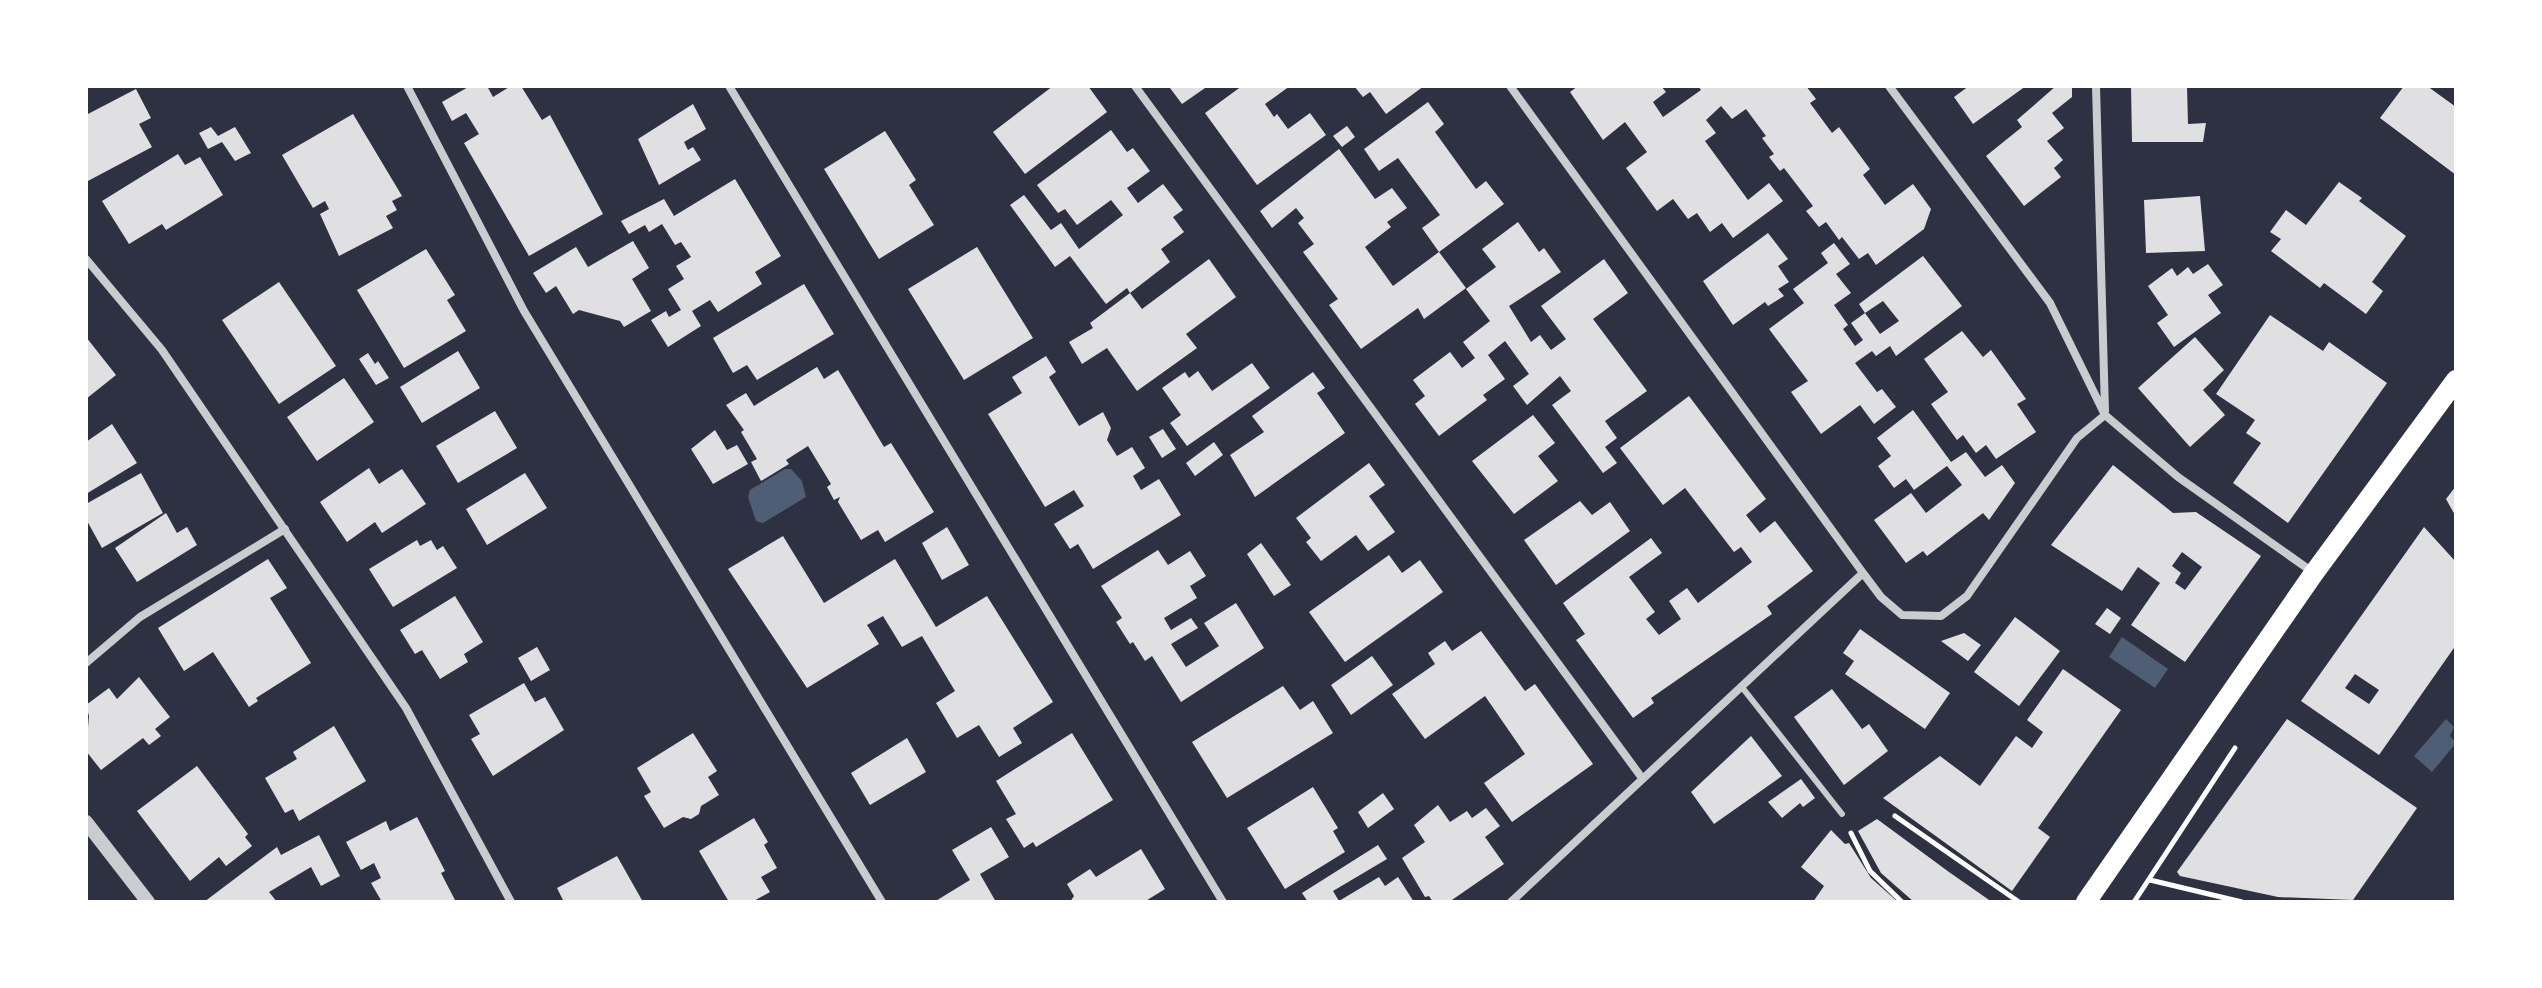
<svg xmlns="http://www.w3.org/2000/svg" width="2542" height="988" viewBox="0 0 2542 988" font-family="Barlow,sans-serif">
<rect width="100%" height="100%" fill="#2d3142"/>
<path fill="#4f5d75" d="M785,469H791L802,481L806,497L763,523L756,521L748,497L750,490Z
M2122,637L2168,669L2155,688L2109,657Z
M2446,719L2454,727L2450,736L2456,743L2432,772L2414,756Z"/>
<path fill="#e0e0e3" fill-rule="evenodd" d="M470,86H487L493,97L511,86H521L542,120L550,115L603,214L529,256L464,143L479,134L466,113L452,121L442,102Z
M1053,86H1088L1107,112L1025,174L993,132Z
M1174,86H1208L1182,104L1170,88Z
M1242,86H1290L1265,104L1274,117L1277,114L1288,129L1310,113L1326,135L1257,185L1205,113Z
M1354,86H1424L1386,114L1370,92L1363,97Z
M1578,86H1661L1666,92L1653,102L1663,117L1701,90L1698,86H1806L1816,99L1810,103L1832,133L1839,127L1870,169L1863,175L1885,205L1913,184L1931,209L1924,229L1876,265L1868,253L1859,259L1842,237L1839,240L1826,222L1819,227L1806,211L1813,206L1784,168L1780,171L1769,157L1774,154L1762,138L1766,136L1746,109L1732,119L1721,106L1706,120L1716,133L1705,141L1748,200L1769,183L1783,201L1733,238L1722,223L1710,232L1697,213L1688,219L1673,199L1657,211L1626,168L1647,152L1625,122L1603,140L1570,92Z
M1969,86H2026L1973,124L1954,97Z
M2056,86H2072V97L2052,113L2064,128L2047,141L2063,160L2054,168L2061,177L2024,206L1986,156L2022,127L2017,120Z
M2131,86H2187L2188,124L2206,123L2203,142H2132Z
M2404,86H2427L2456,107V175L2380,118Z
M136,89L151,118L139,124L152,147L86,182V115Z
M1428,102L1444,124L1435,132L1476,189L1486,181L1504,204L1439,252L1466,288L1424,319L1418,308L1361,349L1329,305L1338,299L1303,252L1314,244L1298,223L1304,218L1296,208L1272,228L1260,211L1339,149L1375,199L1392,188L1407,208L1387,222L1391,227L1365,247L1393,286L1439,252L1422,228L1440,215L1398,158L1379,171L1364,149Z
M693,104L706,129L684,142L688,150L693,147L701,160L659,185L638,139Z
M353,114L402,196L392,201L397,210L386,216L393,228L339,256L320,214L329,209L325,201L313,208L282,155Z
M1347,126L1355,137L1342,147L1333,136Z
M211,127L218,136L235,127L251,153L235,161L222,142L208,149L199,133Z
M1111,130L1127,152L1133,148L1150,171L1127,188L1138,203L1163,184L1183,210L1173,217L1184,232L1161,249L1170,262L1130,293L1127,288L1106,304L1070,256L1055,267L1010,205L1024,195L1051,230L1061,223L1079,249L1123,215L1111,200L1077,225L1065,209L1058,213L1037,185Z
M885,131L916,180L909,185L934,225L879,259L824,169Z
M178,154L185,165L200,157L223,195L166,230L162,224L129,244L102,201Z
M735,179L781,256L755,272L762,284L718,312L710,300L692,311L701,326L668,347L651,320L666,311L669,317L681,310L668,289L684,279L676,266L691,257L681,242L675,245L662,224L649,232L645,225L629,234L621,221L664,199L674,216Z
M2339,182L2362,198L2359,201L2406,236L2372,282L2383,291L2366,314L2324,283L2320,288L2271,251L2281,239L2270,232L2286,210L2306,225Z
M2200,196L2205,251L2146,253L2144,200Z
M1518,222L1539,252L1544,248L1561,272L1509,306L1531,342L1540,335L1551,350L1566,339L1541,306L1604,259L1628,293L1593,319L1647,391L1605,421L1617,438L1605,447L1617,463L1603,473L1552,405L1571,391L1560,376L1527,405L1513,386L1529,374L1505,341L1488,355L1505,379L1483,395L1487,400L1439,436L1415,404L1425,396L1413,380L1450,352L1462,368L1475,358L1463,342L1490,321L1466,289L1496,267L1482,249Z
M1768,233L1788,259L1778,266L1789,282L1778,289L1784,296L1768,306L1765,302L1733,325L1703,281Z
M633,241L649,268L632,279L651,311L624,327L620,321L579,310L573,314L556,286L546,293L533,273L576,247L588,267Z
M1834,243L1850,264L1836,274L1851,293L1834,305L1848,325L1843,329L1855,346L1863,340L1851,323L1865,313L1880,334L1899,321L1883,301L1865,313L1859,304L1923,256L1962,306L1896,356L1890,346L1876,356L1872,351L1855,363L1877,392L1882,389L1896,407L1874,424L1860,405L1821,434L1791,392L1808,381L1769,329L1804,303L1793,289L1828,263L1821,253Z
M977,247L1033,338L964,380L908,289Z
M426,249L455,295L447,300L466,331L404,368L357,290Z
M1209,259L1236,297L1186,334L1197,348L1137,391L1107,348L1082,364L1069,342L1093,328L1090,323L1130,293L1142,309Z
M2208,264L2223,285L2208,295L2221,313L2174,347L2157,323L2168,315L2148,286L2172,268L2177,276L2188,267L2193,274Z
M279,282L336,366L279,404L222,320Z
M804,284L834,334L757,380L747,365L733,373L713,338Z
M2270,315L2323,351L2329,342L2387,383L2288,523L2233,483L2261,443L2246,433L2255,420L2216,394Z
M1962,331L1983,357L1991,350L2026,399L2017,404L2036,432L1996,459L1986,445L1976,453L1963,435L1957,440L1931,404L1948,392L1924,359Z
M86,337L116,375L86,399Z
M2195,337L2224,370L2203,390L2225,415L2190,447L2138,388Z
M458,351L480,388L422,423L400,387Z
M368,353L375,364L378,361L389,378L376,385L359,359Z
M1046,356L1056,372L1049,377L1079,426L1103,412L1111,428L1107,440L1117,456L1132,447L1145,468L1133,476L1141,490L1159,479L1181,515L1093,569L1078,544L1070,549L1054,524L1084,506L1074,490L1045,507L988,414L1022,393L1012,377Z
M1252,363L1270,388L1187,446L1170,423L1181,415L1162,388L1185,372L1189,378L1198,371L1212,391Z
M817,367L824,379L838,370L884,447L891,443L934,512L885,542L878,530L861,540L838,502L840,497L834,500L827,487L831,484L808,446L786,460L789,464L761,481L751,462L757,459L741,432L744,430L726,405L746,393L754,406Z
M1313,372L1325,388L1317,393L1345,433L1255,497L1230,455L1264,432L1252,416Z
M344,378L374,422L317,461L287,417Z
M1689,396L1766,499L1746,515L1760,533L1775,521L1813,571L1767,606L1772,614L1651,698L1654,703L1633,718L1576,640L1585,634L1563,603L1651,538L1662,553L1629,577L1655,612L1646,619L1659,635L1681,619L1669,601L1687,588L1698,603L1752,562L1741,547L1734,552L1685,488L1663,505L1620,448Z
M1913,410L1951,462L1966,452L1985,477L2002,465L2015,483L1989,520L1983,513L1927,556L1923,551L1906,563L1874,520L1911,493L1926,513L1962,485L1947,466L1914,490L1906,479L1894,488L1878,466L1891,456L1877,438Z
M495,411L517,448L458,483L436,446Z
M1533,415L1555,443L1538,456L1558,481L1514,514L1472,461Z
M112,424L137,463L86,494V442Z
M1163,429L1176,449L1162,458L1149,437Z
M715,430L727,450L737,445L748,464L713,484L691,449Z
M1214,442L1223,455L1195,476L1186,463Z
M1369,463L1385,485L1369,496L1395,532L1368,551L1356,535L1321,561L1306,542L1311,538L1296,518Z
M2113,465L2173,513L2196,512L2261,556L2185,662L2131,625L2160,583L2138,567L2122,591L2051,545ZM2182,552L2202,567L2185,590L2175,583L2181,573L2172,566Z
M369,468L379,484L402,469L426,504L382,533L375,522L347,542L320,502Z
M141,473L163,513L102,548L86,519V504Z
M525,473L547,508L487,545L466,509Z
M2456,486V517L2446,499Z
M1580,501L1592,515L1610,502L1630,531L1556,585L1524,540Z
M166,513L177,533L187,527L197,545L137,582L115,548Z
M947,527L969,565L942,580L922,543Z
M2424,527L2456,562V645L2379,755L2301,701ZM2355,674L2379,690L2369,704L2345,688Z
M783,536L824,603L895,559L936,627L987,596L1053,702L1013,728L1022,743L999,757L979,725L957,738L936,703L955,691L922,636L902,647L883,616L867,625L879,644L807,688L728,569Z
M417,540L420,546L431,540L437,550L443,546L457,568L393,607L369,569Z
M1261,543L1291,585L1274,596L1247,554Z
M1158,550L1168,565L1190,551L1206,576L1190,586L1197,598L1164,618L1171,630L1191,618L1198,628L1171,644L1186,667L1219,646L1204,623L1236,603L1264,648L1181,702L1152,656L1145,661L1133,642L1130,644L1116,622L1122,618L1101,586Z
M1389,555L1402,573L1420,560L1443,592L1345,662L1309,612Z
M268,559L287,588L270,598L311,663L256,698L258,701L249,707L213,652L184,671L158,628Z
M455,596L483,642L464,654L468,662L440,679L422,650L415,654L400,630Z
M2107,608L2121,618L2110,634L2095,624Z
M2015,617L2060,651L2019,706L1974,672Z
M1860,629L1950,693L1925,729L1845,674L1854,661L1843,653Z
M1481,631L1525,691L1535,684L1593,764L1512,822L1484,783L1525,754L1485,696L1425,739L1392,694L1435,664L1428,653L1445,641L1452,651Z
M1964,633L1981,645L1968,661L1941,641Z
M537,647L550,670L531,681L518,658Z
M1372,656L1393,685L1351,715L1331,685Z
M2063,669L2121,710L2038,828L2050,837L2012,891L1883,798L1940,756L1980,786L2016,736L2032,748L2043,732L2027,720Z
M139,677L170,717L155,729L161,736L149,745L143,738L101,770L86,751L89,716L86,705L109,688L117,699Z
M524,683L535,702L545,697L564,730L493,776L471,739L480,734L469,715Z
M1283,686L1300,710L1313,701L1333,733L1227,798L1192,742Z
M1832,689L1862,729L1869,724L1888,751L1844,785L1794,717Z
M2287,719L2417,808L2353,900L2278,897L2180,876L2177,872Z
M334,726L366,781L299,821L293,809L285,813L265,778L297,759L293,752Z
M693,733L717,771L708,777L719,795L701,806L699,814L691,819L683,817L664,828L644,796L651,792L637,768Z
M1072,733L1113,800L1036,847L1033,842L1024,848L1006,819L1016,814L996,781Z
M1751,736L1782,776L1714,824L1691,792Z
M907,738L926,772L870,805L851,773Z
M197,766L248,834L245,837L252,846L226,866L219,857L190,881L137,811Z
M1801,779L1815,798L1803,807L1800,803L1782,818L1768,802Z
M1313,787L1338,828L1333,831L1345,852L1285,889L1247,828Z
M1383,793L1394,809L1368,828L1358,812Z
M1438,805L1450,822L1467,811L1472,818L1486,808L1500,826L1485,837L1504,864L1449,902H1433L1429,896L1425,897L1402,858L1425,842L1414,825Z
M417,817L445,871L441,873L456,902H382L371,883L381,878L374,863L361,870L346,842L386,821L390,831Z
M754,818L768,842L764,845L777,868L761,877L770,892L752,902H729L699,851Z
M1877,819L1949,872L1992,902H1914L1881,873L1858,831Z
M991,827L1009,857L980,874L996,902H934L970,880L952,850Z
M1831,830L1845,844L1849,843L1871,878L1898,902H1813L1824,886L1801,867Z
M319,835L340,876L321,886L311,867L269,892L277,902H204L277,847L281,855Z
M1378,845L1387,859L1333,891L1339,901L1379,877L1385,886L1398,877L1414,902H1308L1302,893Z
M1141,849L1165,889L1144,902H1070L1074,896L1067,884L1090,869L1096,877Z
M617,856L643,902H564L557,888Z"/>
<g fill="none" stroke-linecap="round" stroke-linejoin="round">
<path stroke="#fff" stroke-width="5" d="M1895,816L2019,902
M1851,833L1870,871L1902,902
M2150,880L2242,902
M2134,902L2235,748"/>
<path stroke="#caccd0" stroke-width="6" d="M1741,686L1842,814"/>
<path stroke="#caccd0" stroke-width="8" d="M407,86L524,311L882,902
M729,86L1223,902
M1135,86L1642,778
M1510,86L1863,573
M1889,86L2050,303L2105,415L2178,477L2314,573
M2096,86L2105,411
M86,259L162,350L406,708L511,902
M86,663L140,617L285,529
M1511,902L1863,573L1881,597L1902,615L1941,616L1967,596L2077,438L2105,415"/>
<path stroke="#caccd0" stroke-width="14" d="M86,822L148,902"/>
<path stroke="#fff" stroke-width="20" d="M2086,902L2314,573L2456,380"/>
</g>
<rect width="2542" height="988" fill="none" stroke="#ffffff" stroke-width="176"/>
</svg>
